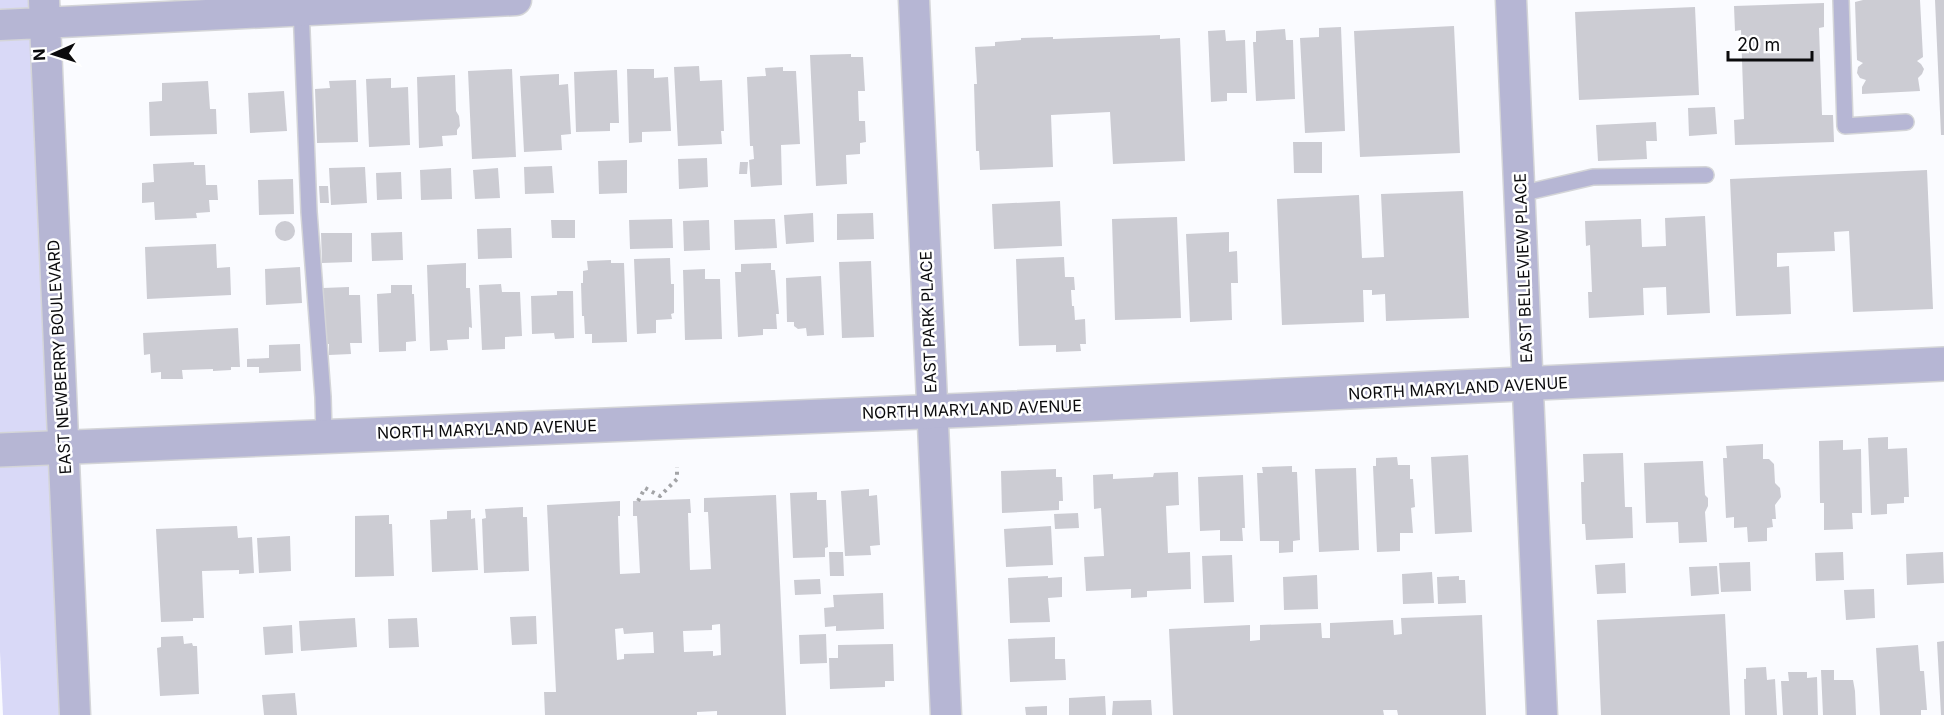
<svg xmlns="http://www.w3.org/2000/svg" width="1944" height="715" viewBox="0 0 1944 715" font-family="Inter,sans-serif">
<rect width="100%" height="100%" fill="#fafbff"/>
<path fill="#d9d9f7" d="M0,0H30L62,715H3L0,652Z"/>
<path fill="#ccccd3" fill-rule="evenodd" d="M1863,0H1920L1923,57L1917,61L1921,64L1924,69L1922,74L1918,78L1920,91L1862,94V87L1866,80L1860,78L1857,73L1858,67L1863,63L1857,60L1855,2Z
M1935,0H1944V135H1941Z
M1824,3V27L1819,28L1822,115H1833L1834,142L1735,145L1734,120L1744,119L1741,30L1735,31L1734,6Z
M1695,7L1699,95L1579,100L1575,12Z
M1454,26L1460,153L1360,157L1354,31Z
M1341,27L1345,131L1305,133L1300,38L1319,37V28Z
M1285,29L1286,40H1293L1295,99L1256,101L1253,42H1256V31Z
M1225,30L1226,41L1245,40L1247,93H1227V101L1211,102L1208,31Z
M1160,35V39L1180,38L1185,161L1113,164L1110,112L1051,115L1053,167L980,170L979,151H976L974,84H977L975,47L995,46V42L1021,40V38L1053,37V39Z
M851,54V57H863L865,91H858L859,121H865L866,142L860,143V154L846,155L847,184L816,186L810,55Z
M699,66L700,81L722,80L724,131H721L722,144L678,146L674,67Z
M783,67V71H796L800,144L781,145L782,185L751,187L749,160L754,159L753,146H750L747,77L766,76L765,68Z
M512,69L516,157L472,159L468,71Z
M627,69H654V78L668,77L671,131L642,132V142L629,143Z
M617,70L619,123H610V131L576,132L574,72Z
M559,74V85L568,84L571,134L561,135L562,150L524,152L520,76Z
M455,75L456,111L459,116L460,126L457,130V135L442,136L443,146L419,148L417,77Z
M391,78V88L408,87L410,145L369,147L366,79Z
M356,80L358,142L317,143L315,89L330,88L329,81Z
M208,81L210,109H216L217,134L150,136L149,102L162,101V83Z
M284,91L287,131L250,133L248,93Z
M1715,107L1717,134L1689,136L1688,108Z
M1656,122L1657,141H1646L1647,159L1598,161L1596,125Z
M1293,142H1322V173H1294Z
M707,158L708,187L679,189L678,159Z
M627,160V193L599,194L598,161Z
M194,162V165H205L206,185H217L218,200H209L210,212L196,213L197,218L155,220L154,202L142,203V183L154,182L153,164Z
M740,162H748L747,174H739Z
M552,166L554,193L525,194L524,167Z
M365,167L367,203L331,205L329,168Z
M451,168L452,199L421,200L420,170Z
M498,168L500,198L475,199L473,170Z
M1927,170L1933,309L1853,312L1849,231L1834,232L1835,251L1777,253V267L1789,266L1791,314L1736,316L1730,179Z
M401,172L402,199L377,200L376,173Z
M293,179L294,214L259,215L258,180Z
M319,186H328L329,203H320Z
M1463,191L1469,318L1386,321L1385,294L1372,295V290H1363L1364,322L1282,325L1277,199L1359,195L1362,258L1384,257L1381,194Z
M1060,201L1062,246L994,249L992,204Z
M813,213L814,242L786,244L784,215Z
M873,213L874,239L837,240V214Z
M1705,216L1710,313L1667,315L1666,287L1643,288L1644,315L1589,318L1588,292H1592L1590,245L1586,246L1585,221L1641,219L1642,247L1666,246L1665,218Z
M1177,217L1181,318L1115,320L1112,219Z
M672,219L673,248L630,249L629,220Z
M775,219L777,248L735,250L734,220Z
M551,220H575V238H552Z
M709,220L710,250L684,251L683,221Z
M275 231a10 10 0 1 1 20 0a10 10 0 1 1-20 0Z
M511,228L512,258L478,259L477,229Z
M402,232L403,260L372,261L371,233Z
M1229,232V252L1237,251L1238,283H1231L1232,320L1190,322L1186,234Z
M321,233H352V262L322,263Z
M216,244L217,268L230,267L231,295L147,299L145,247Z
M1064,257L1065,277H1074L1075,290H1071L1072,306H1074L1075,320L1085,319L1086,344H1080L1081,351L1056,352V345L1019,346L1016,259Z
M670,258L671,284H674V313L671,314L672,319L656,320V333L637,334L634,259Z
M611,260V263H624L627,342L592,343V334H585L584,316H582L581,283H583V271L588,270L587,261Z
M871,261L874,337L842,338L839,262Z
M466,263V288H470L472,328L469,327V339L447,340L448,350L430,351L427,265Z
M771,263V270H775L779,314H776L777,329H763V335L738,337L735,272H741V264Z
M300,267L302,303L266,305L265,269Z
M705,269V279H720L722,339L685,340L683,270Z
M821,276L824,335L807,336L806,328L798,329L794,326V322H787L786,278Z
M501,284L502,292H520L522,336L505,337V349L482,350L479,285Z
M391,285H412V294H414L416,341L406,342V351L379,352L377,294L391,293Z
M349,287V295H360L362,343H350L351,354L329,355V344H326L323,288Z
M557,291H573L574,338L555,339L554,333L532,334L531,296L557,295Z
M238,328L240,367H231V370L213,371V369L182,370L183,379H161V372L151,373L150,354L144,355L143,333Z
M300,344L301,371L259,373V367H247V359L269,358V345Z
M1888,437V449L1907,448L1909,497H1904V503L1887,504V514L1871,515L1868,438Z
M1843,440V450L1861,449L1862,513H1852L1853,529L1824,530V503H1820L1819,441Z
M1763,444V459H1769L1774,464L1775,483L1780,488L1781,497L1775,505L1776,519H1772L1773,527L1767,528V541L1748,542L1747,527L1734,528V517L1726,518L1723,458H1727L1726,446Z
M1623,453L1625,507H1632L1633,538L1586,540L1585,524H1582L1581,482H1584L1583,454Z
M1468,455L1472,532L1435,534L1431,457Z
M1397,457L1398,465H1410V479H1413L1415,507L1411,508L1413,533H1400V551L1377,552L1373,466H1376V458Z
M1703,461L1705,495L1708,498V506L1705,512L1707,542L1679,543L1678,522L1646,523L1644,463Z
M1292,466V472H1297L1300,540L1293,541V552L1279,553V541H1260L1257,473H1263L1262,467Z
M1356,468L1359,550L1319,552L1315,469Z
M1056,469V477H1062L1063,501H1059V510L1002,513L1001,471Z
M1178,472L1179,505L1166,506L1168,553L1190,552L1191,589L1147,591V597L1131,598V589L1086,591L1084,557L1104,556L1101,508L1094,509L1093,475L1113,474V479L1153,477L1154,473Z
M1243,475L1245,528H1242L1243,541H1220V530L1200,531L1198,477Z
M869,489V496L877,495L880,545L870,546L871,555L845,556L841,491Z
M817,492V500H826L828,547L825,548V557L793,558L790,493Z
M776,495L786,715H717V711L697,712V715H545L544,692H556L547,505L620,501V516H618L620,574L640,573L637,516H633V501L690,499L691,513H688L690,570L711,569L708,512H704V498ZM720,624L721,655L713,656V651L684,652L683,631L712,630V625ZM623,628L624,634L653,632L654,653L624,654V659L617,660L615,629Z
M523,507V517H527L529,571L484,573L482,519L486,518L485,509Z
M471,510V519L475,518L478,570L432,572L430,520L447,519V511Z
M1078,513L1079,528L1055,529L1054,514Z
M389,515V524H392L394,576L355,577V516Z
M237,526L238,538L252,537L254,573L239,574V570L202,571L204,618H193V621L161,622L156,529Z
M1051,526L1053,565L1006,567L1004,529Z
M290,536L291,571L259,573L257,538Z
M829,552H843L844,576H830Z
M1843,552L1844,580L1816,581L1815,553Z
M1943,552L1944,583L1907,585L1906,554Z
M1232,555L1234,602L1204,603L1202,556Z
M1750,562L1751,591L1721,592L1719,563Z
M1625,563L1626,593L1597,594L1595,565Z
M1717,566L1719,594L1691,596L1689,567Z
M1432,572L1434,603L1403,604L1402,574Z
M1317,575L1318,609L1284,610L1283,577Z
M1048,576V578L1062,577V597L1048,598L1050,622L1010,623L1008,578Z
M1459,576V580H1465L1466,603L1438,604L1437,577Z
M820,579L821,594L795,595L794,580Z
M1874,589L1875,618L1846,620L1844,590Z
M883,593L884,629L836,631V626L825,627L824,608L834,607L833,595Z
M1725,614L1730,715H1601L1597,620Z
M1482,615L1486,715H1398L1397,710H1383L1384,715H1173L1169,629L1250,625V641L1260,640V625L1321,623L1322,638H1330V623L1393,620L1394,635L1402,634L1401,618Z
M536,616L537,644L512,645L510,617Z
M355,618L357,647L301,651L299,621Z
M417,618L419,647L389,648L388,619Z
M292,625L293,653L265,655L263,627Z
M826,634L827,663L800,664L799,635Z
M183,636L184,644L192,643L193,646H197L199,694L160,696L157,648L161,647V637Z
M1055,637V659H1065L1066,680L1010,682L1008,639Z
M1944,641V715H1941L1937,642Z
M893,644L894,681H885V687L830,689L829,658H838V645Z
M1918,645L1920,671H1924L1927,710H1921V715H1880L1876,648Z
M1766,667L1767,680L1775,679L1777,715H1745L1744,679H1746V668Z
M1821,670H1834V680H1853L1855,691L1856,715H1823Z
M1788,672H1807V678L1817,677L1818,715H1783L1781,681H1789Z
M295,693L297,715H264L262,695Z
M1105,696L1106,715H1069V698Z
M1151,700L1152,715H1112L1113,701Z
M1047,706V715H1026L1025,707Z"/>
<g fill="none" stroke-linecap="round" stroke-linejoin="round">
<g stroke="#d4d5d8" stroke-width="18">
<path id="service" d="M1841,0L1845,126L1906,122
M301,6L309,212L323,397L324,436
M1520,194L1593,177L1706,175"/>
</g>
<g stroke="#d4d5d8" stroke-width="33">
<path id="minor" d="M44,0L75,715
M914,0L946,715
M1511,0L1542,715
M0,25L516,0"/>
</g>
<g stroke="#d4d5d8" stroke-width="36">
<path id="tertiary" d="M0,450L970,410L1944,364"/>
</g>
<path stroke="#a3a4a7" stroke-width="4" stroke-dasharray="3 4.5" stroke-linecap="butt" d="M638,501L645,488L660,496L677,479V467"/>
<use href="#service" stroke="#b6b6d4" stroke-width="15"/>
<use href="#minor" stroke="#b6b6d4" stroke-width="30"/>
<use href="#tertiary" stroke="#b6b6d4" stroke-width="33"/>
</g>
<g text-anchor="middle" stroke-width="5" stroke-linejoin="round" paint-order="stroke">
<g font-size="16" fill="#0b0b0d" stroke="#fff">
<text transform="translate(1523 268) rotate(-92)" y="6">EAST BELLEVIEW PLACE</text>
<text transform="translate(928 322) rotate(-92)" y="6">EAST PARK PLACE</text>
<text transform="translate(59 357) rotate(-93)" y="6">EAST NEWBERRY BOULEVARD</text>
<text transform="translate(1458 388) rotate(-3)" y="6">NORTH MARYLAND AVENUE</text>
<text transform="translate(972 409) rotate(-2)" y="6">NORTH MARYLAND AVENUE</text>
<text transform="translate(487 429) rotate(-2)" y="6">NORTH MARYLAND AVENUE</text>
</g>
</g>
<g transform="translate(54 54) rotate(267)" stroke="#ffffff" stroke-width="4.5" paint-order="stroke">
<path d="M0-4.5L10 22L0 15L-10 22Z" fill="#0b0b0d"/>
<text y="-9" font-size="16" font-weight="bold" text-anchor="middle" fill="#0b0b0d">N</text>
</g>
<path d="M1728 51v9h84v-9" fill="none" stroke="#0b0b0d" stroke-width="3"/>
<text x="1737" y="51" font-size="18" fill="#0b0b0d" stroke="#ffffff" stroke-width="4.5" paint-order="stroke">20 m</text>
</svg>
